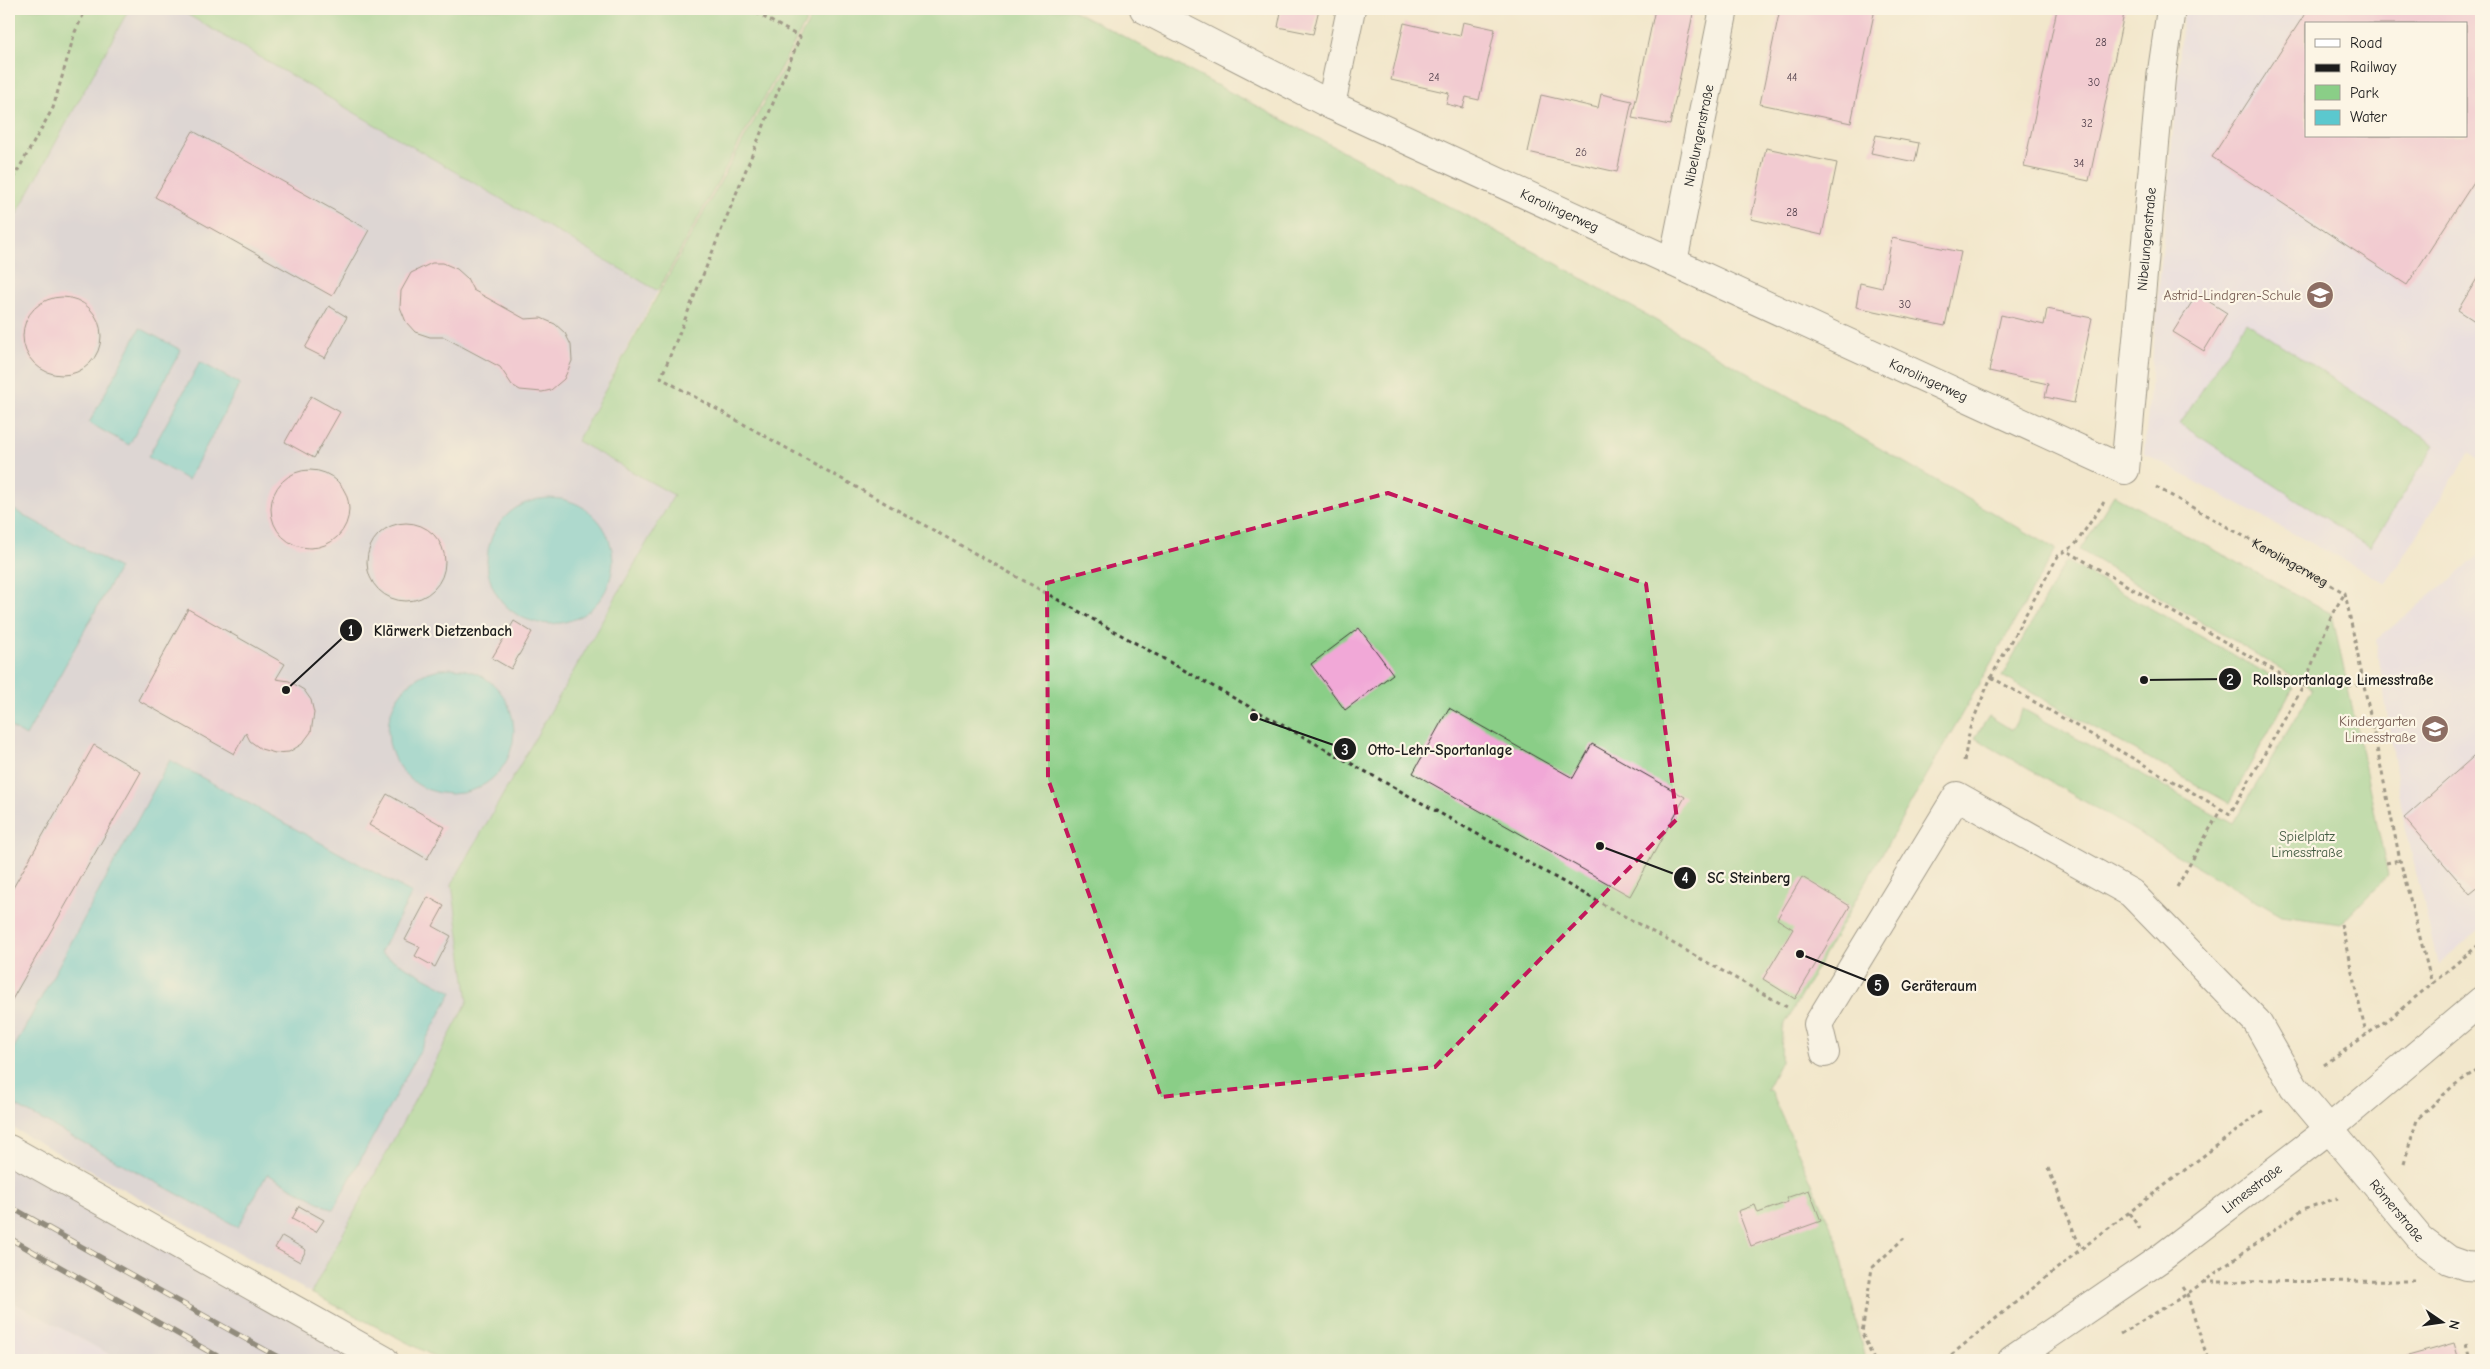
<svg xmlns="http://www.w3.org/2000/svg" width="2490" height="1369" viewBox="0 0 2490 1369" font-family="'Comic Neue',sans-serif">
<rect width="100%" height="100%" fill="#fcf5e5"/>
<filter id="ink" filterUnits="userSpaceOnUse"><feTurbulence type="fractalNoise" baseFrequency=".02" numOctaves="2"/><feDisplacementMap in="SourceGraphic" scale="10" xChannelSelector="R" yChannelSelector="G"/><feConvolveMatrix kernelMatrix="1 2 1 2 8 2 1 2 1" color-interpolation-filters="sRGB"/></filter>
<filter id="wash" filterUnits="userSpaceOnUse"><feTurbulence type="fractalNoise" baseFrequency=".0096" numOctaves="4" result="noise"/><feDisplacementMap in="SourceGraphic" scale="20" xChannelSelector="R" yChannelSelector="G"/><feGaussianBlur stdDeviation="1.12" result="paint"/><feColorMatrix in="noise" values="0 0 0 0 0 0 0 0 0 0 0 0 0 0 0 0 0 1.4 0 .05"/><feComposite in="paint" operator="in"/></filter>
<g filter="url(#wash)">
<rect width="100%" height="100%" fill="#f2e7cc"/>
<path fill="#e0d4f4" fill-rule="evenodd" d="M2184,9H2481V461L2469,453L2386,583L2144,454ZM2306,24H2466V136H2306Z
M2481,554V928L2438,964L2403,817L2376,640Z
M9,1300L120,1360H9Z"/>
<path fill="#c4c0db" d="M129,9H178L658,291L577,441L674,495L452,884L468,1001L311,1293L9,1126V228Z
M9,1163L367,1360H120L9,1300Z"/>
<path fill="#8ace87" stroke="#537552" d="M9,9H129L9,228Z
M178,9H813L658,291Z
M816,9H1071L1536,252L2056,549L1782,1029L1781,1061L1766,1090L1770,1089L1838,1242L1865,1360H441L311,1293L468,1001L452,884L674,495L577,441Z
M2246,322L2435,445L2370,547L2180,424Z
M2114,495L2332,614L2388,875L2341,924L2282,916L1975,738L1989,716L2012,730L2023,709L2233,824L2313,688L2080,550Z
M2066,561L2293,688L2229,803L2002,676Z"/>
<path fill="#5bc8ce" stroke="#3c7275" d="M140,328L181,350L129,445L89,423Z
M200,362L240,384L188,480L148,457Z
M487 561a63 63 0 1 1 126 0a63 63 0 1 1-126 0Z
M9,507L119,568L26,736L9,726Z
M388 731a63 63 0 1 1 126 0a63 63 0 1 1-126 0Z
M170,760L412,893L380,953L452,992L333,1210L267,1174L238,1227L9,1102V1057Z"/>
<g id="blocks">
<path fill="#f1a8d7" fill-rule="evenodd" d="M1271,9H1319L1313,34L1278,27L1281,12Z
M1655,9H1694L1670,125L1632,118Z
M1780,9H1875L1851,123L1760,104Z
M2057,9H2125L2089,181L2024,167Z
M2308,9H2481V171L2407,285L2212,157ZM2306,24H2466V136H2306Z
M1463,22L1495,29L1479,100L1466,97L1463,108L1446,104L1449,93L1391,80L1404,23L1460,36Z
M1601,94L1632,101L1617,172L1528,152L1541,95L1598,108Z
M193,131L369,230L332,296L155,197Z
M1876,135L1919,143L1915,162L1871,153Z
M1766,148L1837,163L1822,235L1751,219Z
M1892,238L1961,252L1945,326L1856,307L1860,283L1882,288Z
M432,263H443L457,269L467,278L473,290L525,319L541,318L555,324L565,333L571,345L572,361L564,379L551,390L542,392L520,390L512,385L500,367L444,337H430L415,332L406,322L400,307L401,291L411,273Z
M2481,272V325L2458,310Z
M2197,294L2227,313L2204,351L2173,332Z
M23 336a39 39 0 1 1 78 0a39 39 0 1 1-78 0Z
M329,306L347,317L325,358L305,348Z
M2047,309L2092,318L2074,403L2045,397L2048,384L1989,371L2001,315L2044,325Z
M311,396L340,412L314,458L285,442Z
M271 509a39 39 0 1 1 78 0a39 39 0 1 1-78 0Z
M367 562a39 39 0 1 1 78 0a39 39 0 1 1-78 0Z
M188,609L285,664L276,679L289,681L304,690L311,700L314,713L311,732L302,744L289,752L275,753L261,749L250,741L246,733L234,754L138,700Z
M514,621L532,632L511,669L492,658Z
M1359,628L1393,674L1345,710L1311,664Z
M1449,708L1573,778L1592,744L1685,797L1630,896L1413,773Z
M94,745L141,772L9,1005V895Z
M2481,750V885L2470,894L2404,818Z
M387,794L445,827L427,859L369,825Z
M1802,877L1850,906L1795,999L1763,979L1793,929L1777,919Z
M428,897L444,906L433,926L451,936L435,967L415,956L420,947L405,940Z
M1809,1190L1821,1221L1751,1246L1738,1211L1755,1205L1758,1213L1788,1202L1786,1198Z
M299,1206L324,1220L316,1232L292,1219Z
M282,1236L306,1250L300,1262L275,1248Z
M2454,1343L2459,1360H2394Z"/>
</g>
</g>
<g filter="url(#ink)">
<use href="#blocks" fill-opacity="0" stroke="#3c3a36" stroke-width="1"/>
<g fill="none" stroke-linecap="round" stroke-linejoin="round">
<g stroke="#3c3a36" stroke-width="30">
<g id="minor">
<path id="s2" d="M1144,9L1331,105L2125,470L2161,78L2171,9"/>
<path d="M1331,105L1351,9"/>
<path id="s3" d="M1673,262L1724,9"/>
<path id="s4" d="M1825,1053L1818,1024L1957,796L2131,893L2257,1022L2294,1087L2421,1239L2449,1260L2466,1266L2481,1267"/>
<path d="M9,1149L384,1360"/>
<path id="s5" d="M2012,1360L2161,1258L2328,1130L2481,1001"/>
</g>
</g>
<g stroke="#3c3a36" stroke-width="3" stroke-dasharray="4 4" stroke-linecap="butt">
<path d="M749,9L800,37L661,378L1787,1007"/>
<path d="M9,186L53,108L75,32L86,9"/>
<path id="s1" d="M2156,487L2345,593L2400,860L2432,984"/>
<path d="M1991,677L2230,814L2303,687L2067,551"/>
<path d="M2303,687L2332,614L2345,593"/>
<path d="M2348,687L2364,684"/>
<path d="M1964,761L1970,728L1991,677L2058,556L2075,545L2104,502"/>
<path d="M2386,863L2400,860"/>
<path d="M2177,887L2221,809"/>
<path d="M2341,924L2366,1034"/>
<path d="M2324,1065L2394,1015L2481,943"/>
<path d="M2404,1163L2417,1120L2453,1086L2481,1067"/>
<path d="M2048,1168L2081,1249"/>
<path d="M2129,1213L2140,1229"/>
<path d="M2203,1282L2415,1281"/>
<path d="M2182,1287L2187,1294L2208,1360"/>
<path d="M2120,1334L2187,1294L2303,1209L2338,1198"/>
<path d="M2466,1344L2470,1360"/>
<path d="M1874,1360L1862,1333L1872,1268L1904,1238"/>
<path d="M1945,1360L2081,1249L2265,1109"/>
</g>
<use href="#minor" stroke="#fff" stroke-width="28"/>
<g stroke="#1c1c1c" stroke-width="5.5">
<path id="rail" d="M9,1206L283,1360
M9,1238L224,1360"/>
</g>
<use href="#rail" stroke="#fcf5e5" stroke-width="4" stroke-dasharray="11" stroke-linecap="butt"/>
</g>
</g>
<path d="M0 0H2490V1369H0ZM1388,493L1646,584L1677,819L1435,1067L1161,1097L1048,779L1047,583Z" fill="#f2e7cc" fill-opacity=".55" fill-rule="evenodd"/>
<path fill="none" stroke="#c2185b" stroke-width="4" stroke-dasharray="10 6" stroke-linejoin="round" d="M1388,493L1646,584L1677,819L1435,1067L1161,1097L1048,779L1047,583Z"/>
<defs>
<g id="school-disc" transform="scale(1.4375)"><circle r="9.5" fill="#8d6e63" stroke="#fcf5e5"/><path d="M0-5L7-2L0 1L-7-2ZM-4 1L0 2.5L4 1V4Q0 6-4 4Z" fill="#fff"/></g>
</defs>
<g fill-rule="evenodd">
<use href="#school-disc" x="2320" y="295"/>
<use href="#school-disc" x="2435" y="729"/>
</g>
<g text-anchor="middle" stroke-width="4.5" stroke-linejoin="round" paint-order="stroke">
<g font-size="11" fill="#513f4b">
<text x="2101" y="46">28</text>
<text x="1434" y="81">24</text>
<text x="1792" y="81">44</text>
<text x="2094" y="86">30</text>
<text x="2087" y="127">32</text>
<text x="1581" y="156">26</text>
<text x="2079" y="167">34</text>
<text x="1792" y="216">28</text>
<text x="1905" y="308">30</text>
</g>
<g font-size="14" fill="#1c1c1c" stroke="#fcf5e5">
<text dy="5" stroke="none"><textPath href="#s3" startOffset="129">Nibelungenstraße</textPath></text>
<text dy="5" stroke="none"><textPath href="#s2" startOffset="462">Karolingerweg</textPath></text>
<text dy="5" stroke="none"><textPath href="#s2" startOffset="1316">Nibelungenstraße</textPath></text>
<text dy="5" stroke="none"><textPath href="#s2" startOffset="868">Karolingerweg</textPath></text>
<text dy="5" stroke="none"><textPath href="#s1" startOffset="154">Karolingerweg</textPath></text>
<text dy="5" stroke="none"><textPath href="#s5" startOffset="295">Limesstraße</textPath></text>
<text dy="5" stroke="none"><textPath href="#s4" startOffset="912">Römerstraße</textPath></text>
</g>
<g font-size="14" fill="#785e54" stroke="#fcf5e5" text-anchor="end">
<text x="2301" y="300">Astrid-Lindgren-Schule</text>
<text x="2416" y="726">Kindergarten<tspan x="2416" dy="16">Limesstraße</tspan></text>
</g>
<g font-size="14" fill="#425a41" stroke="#fcf5e5">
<text x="2307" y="841">Spielplatz<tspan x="2307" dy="16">Limesstraße</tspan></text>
</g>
</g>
<path fill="none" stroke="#1c1c1c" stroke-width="2" d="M286 690L351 630M2144 680L2230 679M1254 717L1345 749M1600 846L1685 878M1800 954L1878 985"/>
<g fill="#1c1c1c" stroke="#fcf5e5" stroke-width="2">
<circle cx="286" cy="690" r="5"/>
<circle cx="2144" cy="680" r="5"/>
<circle cx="1254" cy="717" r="5"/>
<circle cx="1600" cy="846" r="5"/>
<circle cx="1800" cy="954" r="5"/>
<circle cx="351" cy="630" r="12"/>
<circle cx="2230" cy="679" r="12"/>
<circle cx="1345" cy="749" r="12"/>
<circle cx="1685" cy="878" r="12"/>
<circle cx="1878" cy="985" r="12"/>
</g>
<g font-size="15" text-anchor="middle" font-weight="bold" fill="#fff">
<text x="351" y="636">1</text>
<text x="2230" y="685">2</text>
<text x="1345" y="755">3</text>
<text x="1685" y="883">4</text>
<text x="1878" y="991">5</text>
</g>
<g font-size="15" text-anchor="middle" font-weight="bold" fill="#1c1c1c" stroke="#fcf5e5" stroke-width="4.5" stroke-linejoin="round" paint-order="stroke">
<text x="443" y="636">Klärwerk Dietzenbach</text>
<text x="2343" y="685">Rollsportanlage Limesstraße</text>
<text x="1440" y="755">Otto-Lehr-Sportanlage</text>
<text x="1749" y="883">SC Steinberg</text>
<text x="1939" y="991">Geräteraum</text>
</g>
<rect width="2490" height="1369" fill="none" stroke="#fcf5e5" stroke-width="30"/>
<rect x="2305" y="22" width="162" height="115" fill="#fcf5e5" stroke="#a29e95"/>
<rect x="2315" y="39" width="25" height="8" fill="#ffffff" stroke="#a29e95"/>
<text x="2350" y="48" font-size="15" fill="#1c1c1c">Road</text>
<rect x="2315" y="64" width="25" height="8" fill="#1c1c1c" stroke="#a29e95"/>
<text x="2350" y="72" font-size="15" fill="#1c1c1c">Railway</text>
<rect x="2315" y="85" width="25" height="15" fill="#8ace87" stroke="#a29e95"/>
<text x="2350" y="98" font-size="15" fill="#1c1c1c">Park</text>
<rect x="2315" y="110" width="25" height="15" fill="#5bc8ce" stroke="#a29e95"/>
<text x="2350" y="122" font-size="15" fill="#1c1c1c">Water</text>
<g transform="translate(2442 1322) rotate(103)" stroke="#fcf5e5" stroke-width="4" paint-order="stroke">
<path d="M0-4L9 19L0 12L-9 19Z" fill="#1c1c1c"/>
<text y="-8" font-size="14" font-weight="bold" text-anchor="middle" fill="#1c1c1c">N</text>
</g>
</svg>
